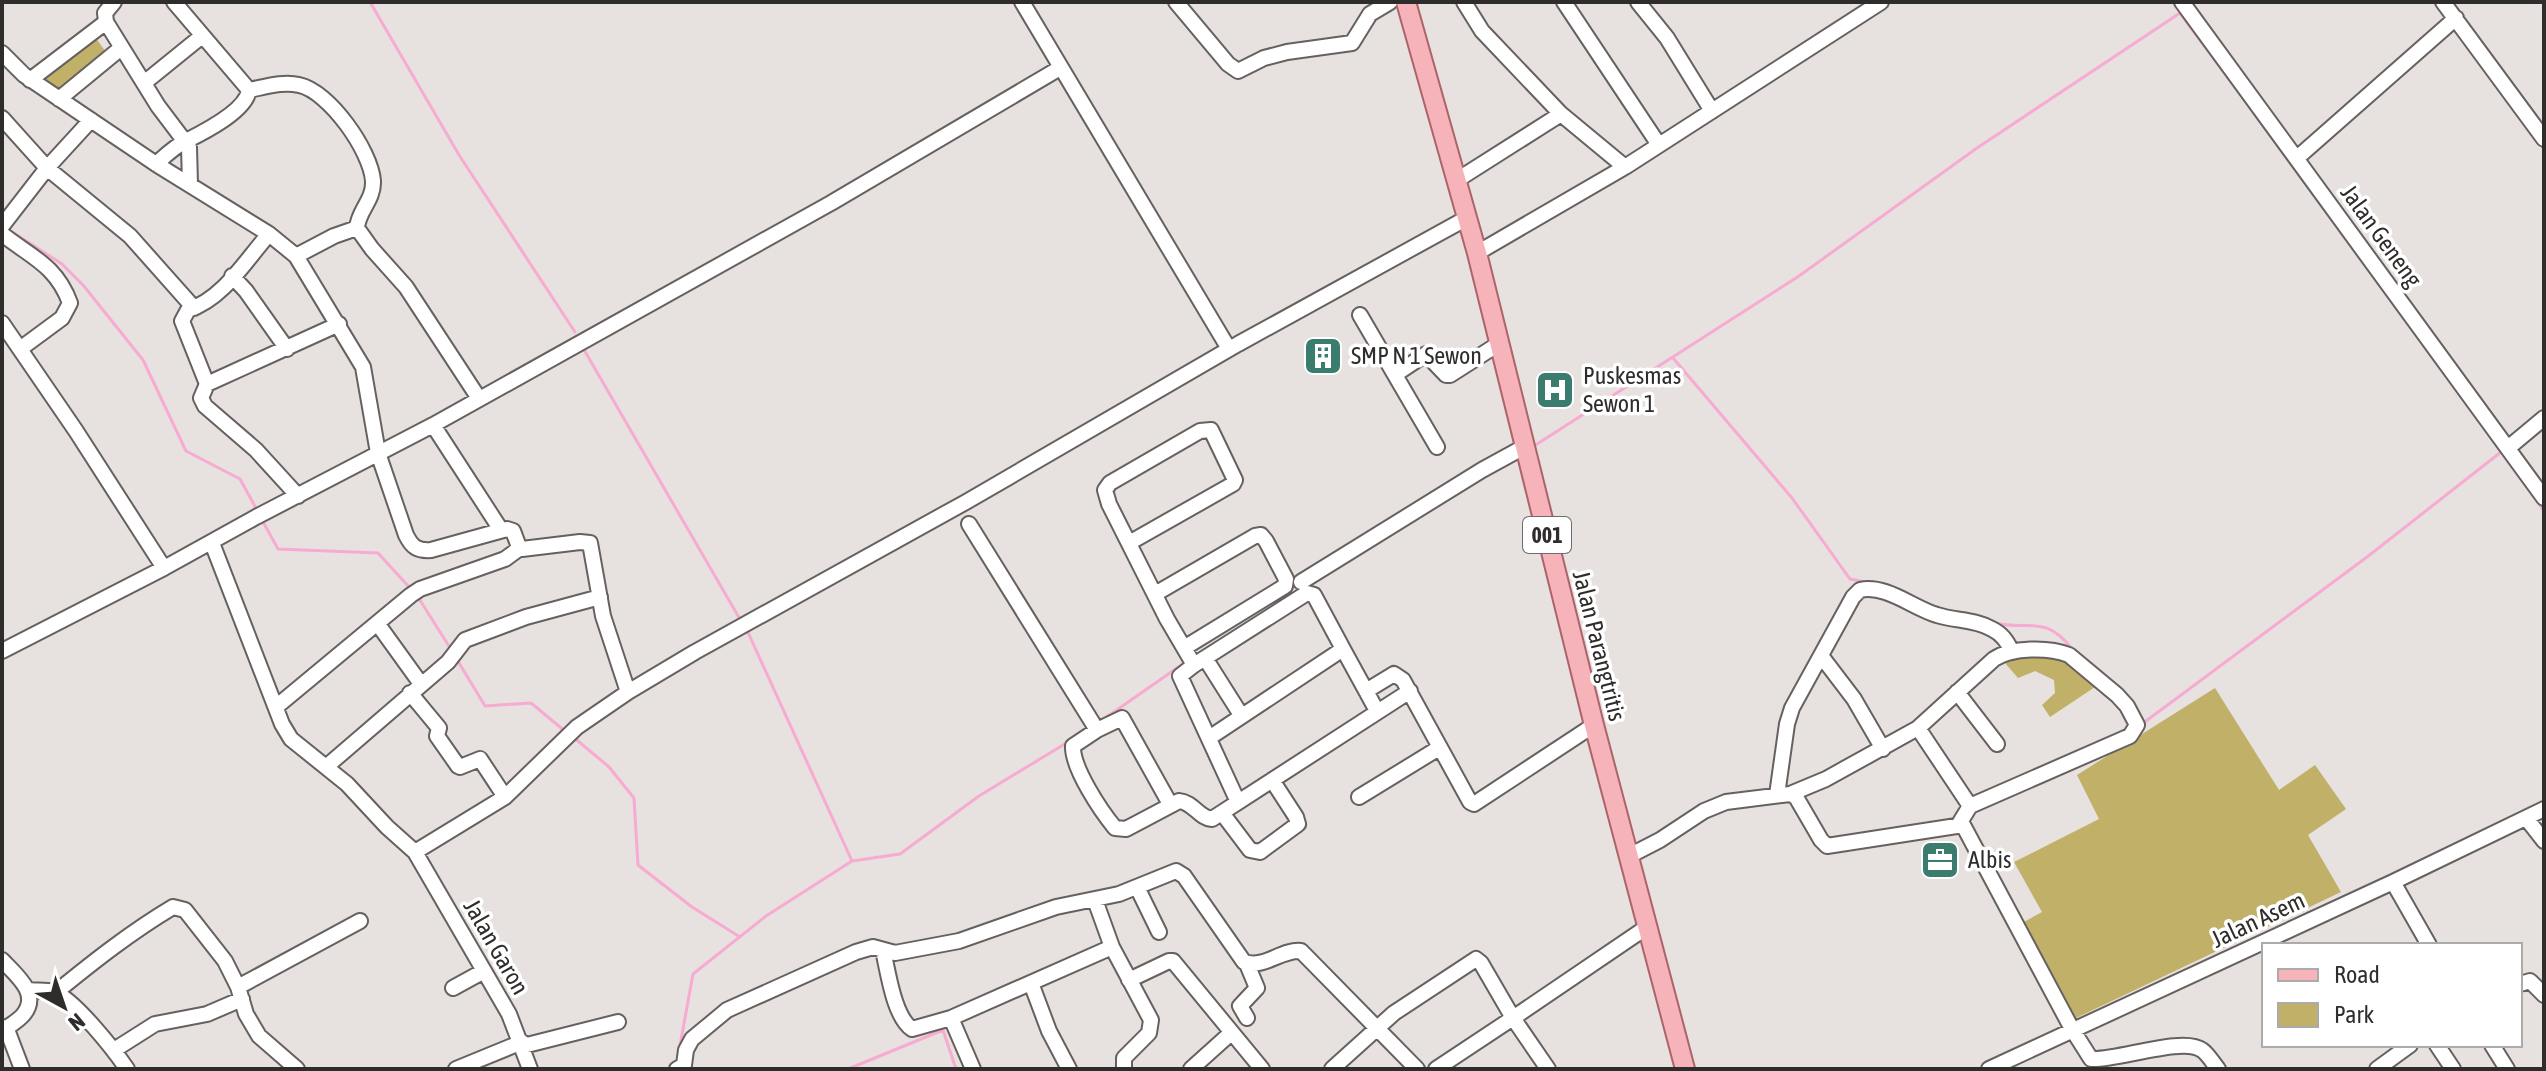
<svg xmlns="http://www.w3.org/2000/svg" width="2546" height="1071" viewBox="0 0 2546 1071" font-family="'Asap Condensed',sans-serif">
<rect width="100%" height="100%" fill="#e7e1df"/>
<path fill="#c1b068" d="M95,37L111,59L66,102L29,78Z
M2045,655L2061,660L2098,685L2050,717L2042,705L2055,693L2054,680L2035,671L2018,678L2005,663L2009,658Z
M2215,688L2279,790L2315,765L2346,809L2308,835L2341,892L2076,1018L2022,923L2042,912L2014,862L2099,819L2077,775Z"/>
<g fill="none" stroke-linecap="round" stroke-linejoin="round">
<path stroke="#f7abd1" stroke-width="3" d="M370,2L459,155L575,332
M2254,113L2335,223
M6,228L62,264L83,285L143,360L186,451L240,479L257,510
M583,348L741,621
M1673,358L1792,498L1850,579L1870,583
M2441,368L2544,511
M1534,446L1799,276L1977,148L2180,13L2238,91
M262,520L278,549L378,553L410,588
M418,597L452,651
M1994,623C2030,631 2045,614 2072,649
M746,628L852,861
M456,658L485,706L531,703L566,732
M1101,721L1187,661
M2142,724L2367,557L2501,452
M572,736L609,767L634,798L638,865L692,907L740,937
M677,1062L693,974L766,916L852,861L900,854L979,796L1068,742
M848,1069L943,1030L956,1069"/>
<g stroke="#66615f" stroke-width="18">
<path id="minor" d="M114,2L105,13L106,22L158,106L189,147L190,184
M174,2L249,90C265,87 283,81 299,85C329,91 371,151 373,181C374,200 358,211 357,228L372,249L406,287L478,397
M1022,2L1229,349
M1176,2L1228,64L1238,71L1264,58L1287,52L1352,43L1370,14L1390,2
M1464,2L1482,31L1561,114L1625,167
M1564,2L1659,145
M1638,2L1667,38L1712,111
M2182,2L2544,498
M2443,2L2544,139
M2,53L24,75L156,164L269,234L296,256L363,367L378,453L406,535C412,547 417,551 431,550L507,529L513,531L519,547L522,549L580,542L590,543L603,616L628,692
M30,80L106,22
M144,83L202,36
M59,99L121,48
M2,118L47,168L130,236L194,308
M2297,158L2456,18
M156,164C165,156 175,146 186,141C204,132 246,111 249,90
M1457,180L1561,114
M2,226L47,168L91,120
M2,234C31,257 56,265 70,303L62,318L20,349
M269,234C246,260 223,299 188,310L182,321L207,384L201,398L205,406L256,450L298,496
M1477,253L1625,167L1881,2
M296,256L334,236L357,228
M232,276L246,291L287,349
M1360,315L1437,447
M2,323L76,431L164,568
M1396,374L1426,354L1446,375H1450L1500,343
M207,384L339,324
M433,425L501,530
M2508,448L2544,418
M969,524L1097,730
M212,543L282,724L291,739L347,784L387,827L415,852L509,1014L530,1069
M1129,543L1233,484L1235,480L1211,430L1200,431L1110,483L1105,490L1109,504L1167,619L1194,665
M1301,582L1482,470L1524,447
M1155,594L1255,536L1261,535L1266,541L1286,579L1285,586L1184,648
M377,623L421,684
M2,651L164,568L256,517L433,425L831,203L1060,68
M1822,657L1854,699L1883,749
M1205,658L1241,715
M1366,691L1394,674L1403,680L1470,802L1474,804L1594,725
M1957,692L1997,744
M410,693L439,728L437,736L458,766L460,767L480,759L505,797
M276,707L411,595L420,589L505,559L520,548
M1918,728L1970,806
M1209,738L1343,649L1377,711
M327,766L448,662L465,640L526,617L600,597
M1790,794L1826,779L1918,728L1994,659C2012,647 2049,647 2069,655L2117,695L2127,706L2137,725L2130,736L1970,806L1959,824
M1777,795L1787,724L1792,708L1853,597L1860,590C1886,584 1913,608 1937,615C1955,621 1975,619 1992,629C2002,634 2007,641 2012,652
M1359,797L1439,748
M1238,802L1180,676L1194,665L1307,593L1314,595L1343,649
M1170,804L1122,718L1097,730L1073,746C1072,768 1101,811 1115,828L1126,829L1179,801C1193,802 1199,818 1212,819L1410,691
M1222,813L1250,850L1260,852L1298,824L1296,817L1272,780
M2526,818L2544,841
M415,852L505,797L577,727L628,692L695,652L966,502L1238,344L1467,218
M1629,856L1660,840L1704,811L1726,802L1790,794L1796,797L1821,840L1827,846L1963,825L2072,1029L2091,1059
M2393,882L2429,945
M1137,887L1159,932
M1095,900L1112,947L1151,1020L1149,1033L1124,1058V1069
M883,950C888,972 894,1017 912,1029L951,1018L1112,947
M2,960C16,975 41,994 23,1015C17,1022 8,1026 2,1032
M1247,964L1257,988L1240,1006L1247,1018
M1129,980L1169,961H1173L1262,1069
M1031,983L1049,1031L1069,1069
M2520,984L2530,981L2544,995
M238,987L360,921
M453,988L484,971
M29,990C36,991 46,990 54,992C74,999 115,1051 127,1069
M55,993C93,962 131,932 173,907L185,910L225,961L238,987L246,1014L259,1036L297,1069
M951,1018L973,1069
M6,1027L22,1069
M2437,1045L2453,1069
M2492,1045L2507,1069
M523,1046L618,1022
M114,1050L155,1024L207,1014L242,999
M2091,1059C2117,1061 2183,1036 2202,1050C2208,1054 2213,1063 2218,1069
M456,1069L522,1042
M677,1069L684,1065L686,1050L692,1039L727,1010L856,952L873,947L895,953L959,941L1056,907L1119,894L1176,871L1184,876L1244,962C1265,969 1281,949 1301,951L1417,1069
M1191,1069L1231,1033
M1332,1069L1394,1013L1476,959L1481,963L1513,1018L1436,1069
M1548,1069L1513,1018L1647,927
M1989,1069L2393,882L2544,809
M2377,1069L2410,1045"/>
</g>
<g stroke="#ac636a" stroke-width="22">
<path id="major" d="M1406,2L1477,253L1594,725L1685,1069"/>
</g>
<use href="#minor" stroke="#fff" stroke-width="14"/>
<use href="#major" stroke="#f6b3b9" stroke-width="18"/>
</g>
<defs>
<g id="building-square" transform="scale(2)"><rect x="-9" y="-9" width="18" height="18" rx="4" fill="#3a7c6e" stroke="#fff"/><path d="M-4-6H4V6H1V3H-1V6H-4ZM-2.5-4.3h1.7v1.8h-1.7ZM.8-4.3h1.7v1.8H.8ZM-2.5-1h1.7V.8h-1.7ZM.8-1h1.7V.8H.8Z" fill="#fff"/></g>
<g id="hospital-square" transform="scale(2)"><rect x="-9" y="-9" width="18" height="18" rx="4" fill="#3a7c6e" stroke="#fff"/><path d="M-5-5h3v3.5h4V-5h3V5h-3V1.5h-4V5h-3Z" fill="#fff"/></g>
<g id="office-square" transform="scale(2)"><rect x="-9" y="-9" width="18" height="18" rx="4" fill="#3a7c6e" stroke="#fff"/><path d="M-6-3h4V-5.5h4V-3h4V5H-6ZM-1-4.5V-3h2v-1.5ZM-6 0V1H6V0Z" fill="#fff"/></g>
</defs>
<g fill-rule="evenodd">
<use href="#building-square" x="1323" y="356"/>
<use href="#hospital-square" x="1555" y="390"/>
<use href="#office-square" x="1940" y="860"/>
</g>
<g text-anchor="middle" stroke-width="7" stroke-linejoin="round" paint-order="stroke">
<rect fill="#fff" stroke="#6d6c6b" stroke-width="2" x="1523" y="517" width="48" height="36" rx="6"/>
<g font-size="22" font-weight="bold" fill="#2f2d2c">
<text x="1547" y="543">001</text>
</g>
<g font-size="24" fill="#2f2d2c" stroke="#fff">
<text transform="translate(2381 236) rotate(54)" y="8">Jalan Geneng</text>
<text transform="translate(1599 646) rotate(76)" y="8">Jalan Parangtritis</text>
<text transform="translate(2258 920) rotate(-25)" y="8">Jalan Asem</text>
<text transform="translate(496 947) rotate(60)" y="8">Jalan Garon</text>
</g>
<g font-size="24" fill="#2f2d2c" stroke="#fff" text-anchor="start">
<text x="1351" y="364">SMP N 1 Sewon</text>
<text x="1583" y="384">Puskesmas<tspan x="1583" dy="28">Sewon 1</tspan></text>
<text x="1968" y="868">Albis</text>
</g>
</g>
<rect width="2546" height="1071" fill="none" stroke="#2f2d2c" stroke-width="8"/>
<rect x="2262" y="943" width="260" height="104" fill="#ffffff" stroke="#acabab" stroke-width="2"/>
<rect x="2278" y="969" width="40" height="12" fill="#f6b3b9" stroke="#acabab" stroke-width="2"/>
<text x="2334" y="983" font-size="24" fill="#2f2d2c">Road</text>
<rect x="2278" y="1003" width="40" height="24" fill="#c1b068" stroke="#acabab" stroke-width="2"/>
<text x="2334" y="1023" font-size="24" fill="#2f2d2c">Park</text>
<g transform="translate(64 1007) rotate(140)" stroke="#ffffff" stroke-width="6" paint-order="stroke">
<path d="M0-6L14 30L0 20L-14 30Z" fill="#2f2d2c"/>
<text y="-12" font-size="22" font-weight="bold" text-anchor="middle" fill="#2f2d2c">N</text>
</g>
</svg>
